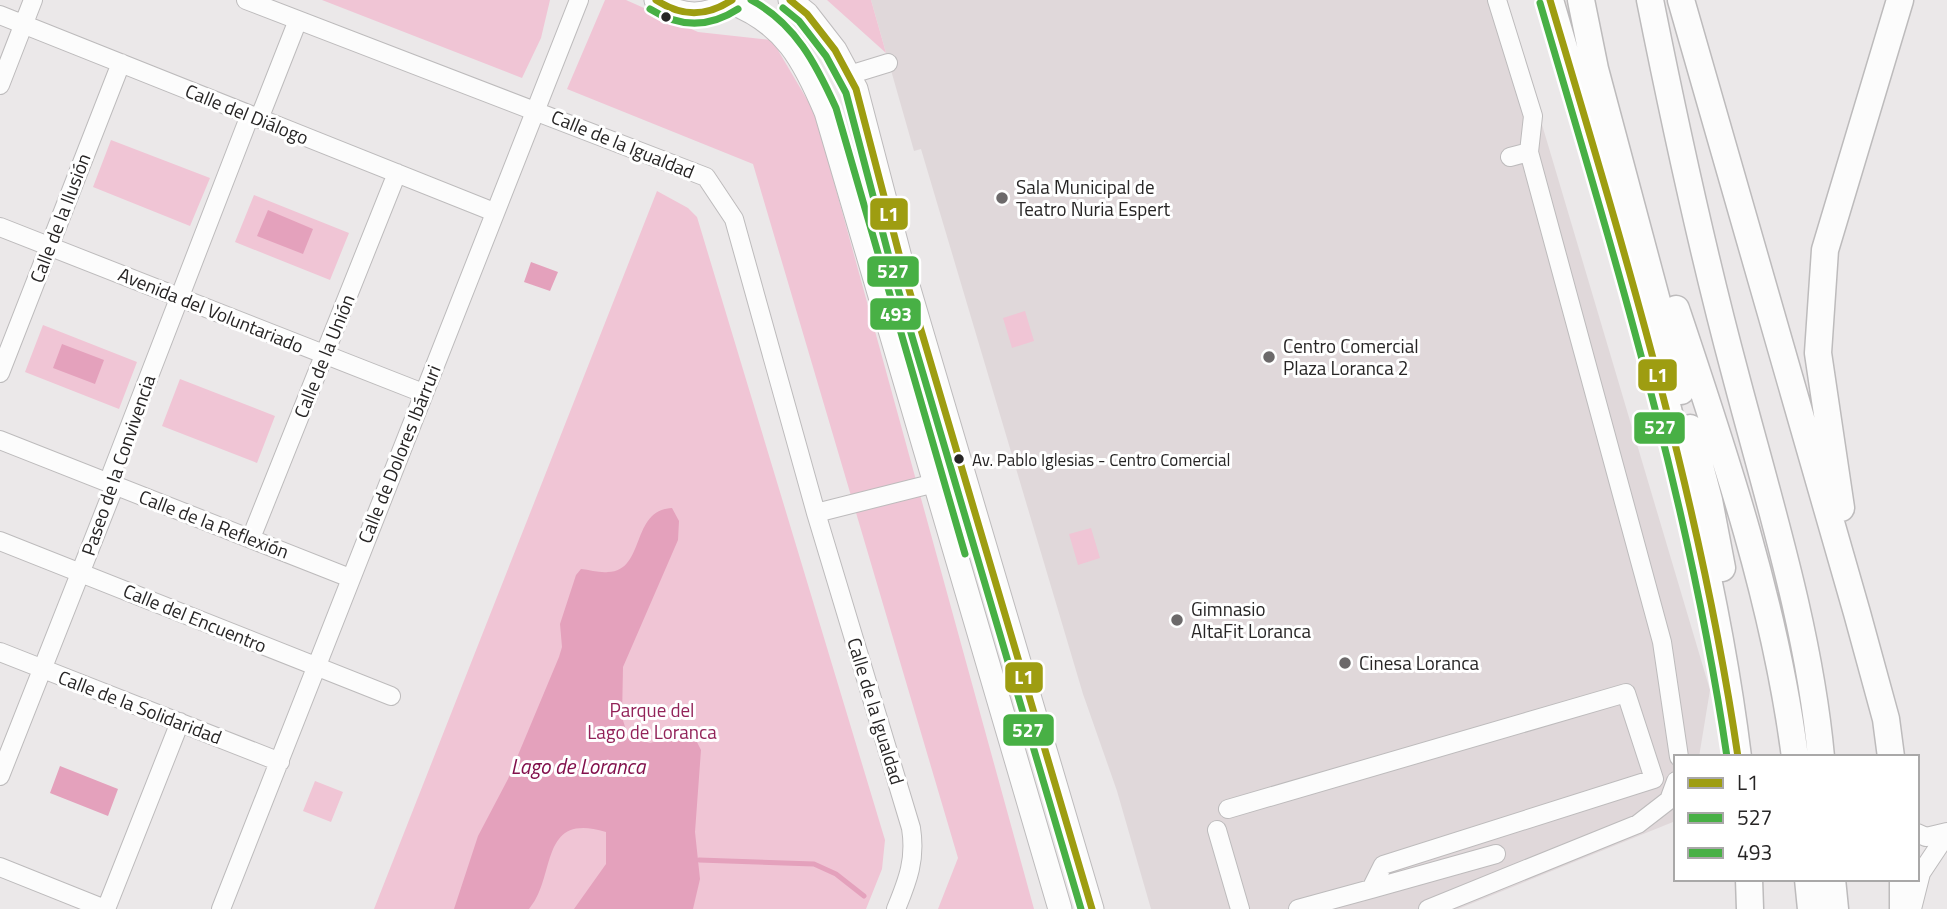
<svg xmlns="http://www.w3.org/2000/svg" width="1947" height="909" viewBox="0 0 1947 909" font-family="'Titillium Web',sans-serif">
<rect width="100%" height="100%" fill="#ebe8e9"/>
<path fill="#e0d8da" d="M871,0H1505L1710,690L1699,757H1676V817L1673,822L1458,909H1151L1117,791L1083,694L921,149L914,151Z"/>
<path fill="#f0c5d5" d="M322,0H550L541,38L522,78Z
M605,0H626L698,32L772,40L815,113L1034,909H938L958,858L753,164L567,89Z
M827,0H871L886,53Z
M111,140L210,178L190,226L93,187Z
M657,191L688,208L697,217L885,840L882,869L866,909H374Z
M254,195L349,233L330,280L235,242Z
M1025,311L1034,341L1012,348L1003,318Z
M43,325L137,362L119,409L25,372Z
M180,379L275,416L257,463L162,426Z
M1091,528L1100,558L1078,565L1069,534Z
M315,781L343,792L331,822L303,811Z"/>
<path fill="#e4a1bc" d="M268,210L313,229L303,254L257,236Z
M531,262L558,272L550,291L524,282Z
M62,344L104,360L95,384L53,368Z
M672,508L679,521L678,540L623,667L622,717L626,730L638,739L650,743L678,735L696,740L701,750L695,832L700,879L693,909H574L606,864V832C538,811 557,877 529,909H454L478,836L508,779L559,657L562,647L560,624L576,575L581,569C590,570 600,573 608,572C646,571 630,510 672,508Z
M60,766L118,789L108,816L50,793Z"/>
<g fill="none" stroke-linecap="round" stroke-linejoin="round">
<path stroke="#e4a1bc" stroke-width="5" d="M699,860L814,864L836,874L864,896"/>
<g stroke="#bdbbbc" stroke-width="20">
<path id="minor" d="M246,0L706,177L734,219L816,513L911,828C916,859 908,880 896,909
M1497,0L1533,116L1529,152L1662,642L1679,757
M0,15L494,212
M849,75L888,63
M0,85L33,0
M259,119L298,20
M1510,157L1529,152
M0,227L423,393
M0,373L121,63
M0,440L350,578
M816,513L935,483
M251,538L397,173
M0,541L391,696
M0,652L280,762
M0,776L115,485L112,472L250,115
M1228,809L1626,693L1654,779L1383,865L1371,889L1298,909
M1217,830L1240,909
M1917,833L1926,837L1947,832
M0,867L105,909
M1371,889L1496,854
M106,909L180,722
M221,909L579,0
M1428,909L1638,824L1669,800L1676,781
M1912,909L1921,873L1947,834"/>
</g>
<g stroke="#bdbbbc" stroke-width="25">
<path id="major" d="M656,0C680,18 708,19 732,0
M790,0L807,14L835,50L856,89L903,269L1092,909
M730,2C785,23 804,60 826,112L1060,909"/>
</g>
<g stroke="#bdbbbc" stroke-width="29">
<path id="highway" d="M1550,0C1622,249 1706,499 1738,757
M1581,0L1595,69L1681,391
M1650,0C1675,125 1702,250 1735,373C1768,499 1809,627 1821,757
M1681,0L1857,613L1886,719L1891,757
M1676,309C1725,455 1775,603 1795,757
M1690,428L1709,500L1722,568
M1841,508L1818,353L1825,250L1900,0
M1749,879L1750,909
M1808,879L1811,909
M1832,879L1835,909
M1903,879V909"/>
</g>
<use href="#minor" stroke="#fcfcfc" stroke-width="18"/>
<use href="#major" stroke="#fcfcfc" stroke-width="23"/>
<use href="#highway" stroke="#fcfcfc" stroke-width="26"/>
<g stroke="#fff" stroke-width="12">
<path id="bus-1" d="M656,0C682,17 706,17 732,0
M790,0L807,14L835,50L856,89L903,269L1092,909
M1550,0C1624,250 1700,498 1738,757"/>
</g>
<g stroke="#fff" stroke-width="12">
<path id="bus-2" d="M1540,3C1613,252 1689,499 1727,757
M783,8L799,21L826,56L846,93L893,272L1081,909
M650,9C680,28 709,28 738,9"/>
</g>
<g stroke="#fff" stroke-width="12">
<path id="bus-3" d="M751,0C795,23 816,64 836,108L965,554"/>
</g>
<use href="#bus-1" stroke="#9e9d11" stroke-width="7"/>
<use href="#bus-2" stroke="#48b045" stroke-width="7"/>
<use href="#bus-3" stroke="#48b045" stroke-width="7"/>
</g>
<g fill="#272525" stroke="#fff" stroke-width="2.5">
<circle cx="666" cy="17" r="6"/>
<circle cx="959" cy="459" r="6"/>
</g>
<g fill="#6c696a" stroke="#fff" stroke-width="2.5">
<circle cx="1002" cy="198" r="7"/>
<circle cx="1269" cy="357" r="7"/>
<circle cx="1177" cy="620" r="7"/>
<circle cx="1345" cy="663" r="7"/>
</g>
<g text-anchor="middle" stroke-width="6" stroke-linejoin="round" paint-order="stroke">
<g font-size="17" fill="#272525" stroke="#fff" text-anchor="start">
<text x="972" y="466">Av. Pablo Iglesias - Centro Comercial</text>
</g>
<g font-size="19" fill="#272525" stroke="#fff">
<text transform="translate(247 114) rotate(22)" y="7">Calle del Diálogo</text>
<text transform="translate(623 144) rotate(22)" y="7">Calle de la Igualdad</text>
<text transform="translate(60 218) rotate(-69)" y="7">Calle de la Ilusión</text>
<text transform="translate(211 310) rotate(22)" y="7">Avenida del Voluntariado</text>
<text transform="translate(324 356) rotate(-68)" y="7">Calle de la Unión</text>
<text transform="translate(399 454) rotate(-68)" y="7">Calle de Dolores Ibárruri</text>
<text transform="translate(118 465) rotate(-71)" y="7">Paseo de la Convivencia</text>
<text transform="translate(214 524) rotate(21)" y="7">Calle de la Reflexión</text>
<text transform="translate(195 618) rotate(22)" y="7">Calle del Encuentro</text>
<text transform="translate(140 707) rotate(21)" y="7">Calle de la Solidaridad</text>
<text transform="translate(876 711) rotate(73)" y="7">Calle de la Igualdad</text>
</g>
<g font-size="19" fill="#272525" stroke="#fff" text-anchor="start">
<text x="1016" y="194">Sala Municipal de<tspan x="1016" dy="22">Teatro Nuria Espert</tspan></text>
<text x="1283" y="353">Centro Comercial<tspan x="1283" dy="22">Plaza Loranca 2</tspan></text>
<text x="1191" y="616">Gimnasio<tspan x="1191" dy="22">AltaFit Loranca</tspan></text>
<text x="1359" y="670">Cinesa Loranca</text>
</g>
<g font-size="19" fill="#922359" stroke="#fff">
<text x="652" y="717">Parque del<tspan x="652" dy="22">Lago de Loranca</tspan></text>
</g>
<g font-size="21" font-style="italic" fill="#82104c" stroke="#fff">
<text x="578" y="774">Lago de Loranca</text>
</g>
</g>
<g stroke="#fff" stroke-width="2.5">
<rect x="869" y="197" width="40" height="34" rx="7" fill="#9e9d11"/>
<rect x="866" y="255" width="54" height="33" rx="7" fill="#48b045"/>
<rect x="869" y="297" width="53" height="34" rx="7" fill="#48b045"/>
<rect x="1637" y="358" width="41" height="34" rx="7" fill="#9e9d11"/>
<rect x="1633" y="411" width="53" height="34" rx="7" fill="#48b045"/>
<rect x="1004" y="661" width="40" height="33" rx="7" fill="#9e9d11"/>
<rect x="1002" y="713" width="53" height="34" rx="7" fill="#48b045"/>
</g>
<g font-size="19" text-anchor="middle" font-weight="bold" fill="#fff">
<text x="889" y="221">L1</text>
<text x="893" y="278">527</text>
<text x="896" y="321">493</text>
<text x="1658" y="382">L1</text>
<text x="1660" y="434">527</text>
<text x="1024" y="684">L1</text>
<text x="1028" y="737">527</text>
</g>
<rect x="1674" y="755" width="245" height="126" fill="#ffffff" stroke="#a9a8a8" stroke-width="2"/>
<rect x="1688" y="778" width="35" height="10" fill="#9e9d11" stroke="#a9a8a8" stroke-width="2"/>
<text x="1737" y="790" font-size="21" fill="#272525">L1</text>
<rect x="1688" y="813" width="35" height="10" fill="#48b045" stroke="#a9a8a8" stroke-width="2"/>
<text x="1737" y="825" font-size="21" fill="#272525">527</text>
<rect x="1688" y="848" width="35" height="10" fill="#48b045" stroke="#a9a8a8" stroke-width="2"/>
<text x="1737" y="860" font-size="21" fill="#272525">493</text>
</svg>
